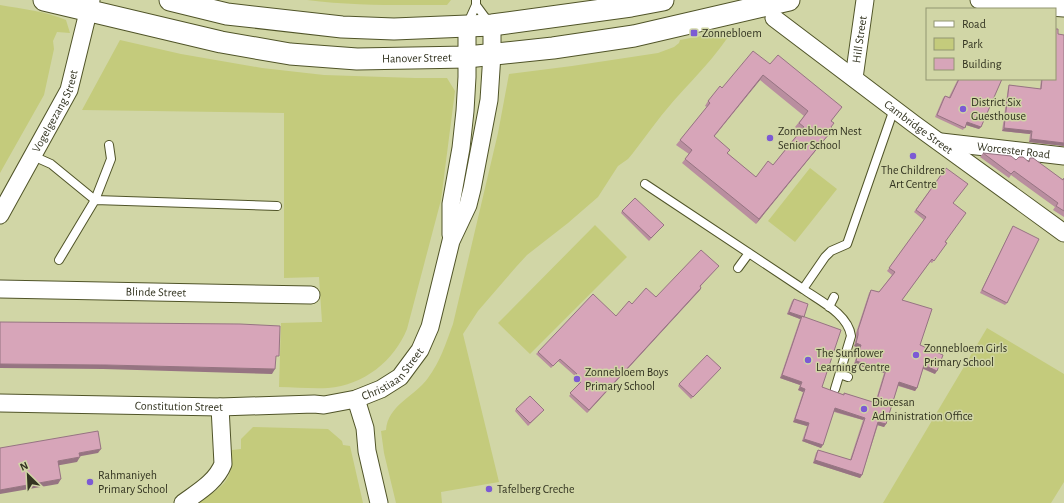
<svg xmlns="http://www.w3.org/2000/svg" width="1064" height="503" viewBox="0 0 1064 503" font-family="'Alegreya Sans',sans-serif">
<rect width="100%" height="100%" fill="#d1d6a6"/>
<path fill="#c4cb7c" d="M307,0H451L447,5C400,5 353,6 307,0Z
M0,5C23,9 45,11 66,20L70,33L57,32L53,41L54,49L44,95L0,173Z
M732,30C719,54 690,82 671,104C658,119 646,136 633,153L628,159L618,166L598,197L568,223L527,255L516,267L478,311L463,334L499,482L441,492L442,503H396L384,453L381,431L386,430C388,405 414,397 428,378C440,362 446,343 453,324L498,133L509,74L572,66L658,53L674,47L679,43L680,40Z
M120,40L181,54L262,68L324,75L415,78H447L455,91L441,200L407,329C394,361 364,385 328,388C312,389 295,387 279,387L281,323L322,322L319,277L284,278V113L82,110Z
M810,168L837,189L795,242L768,221Z
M595,225L627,257L530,354L498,323Z
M987,328L1064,374V482L1051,503H883Z
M253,427L328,429L342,441L343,445L350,446L363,503H199C223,485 233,483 232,450L241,449V439Z"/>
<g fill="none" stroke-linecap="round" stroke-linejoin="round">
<g stroke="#505428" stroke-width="10">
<path id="service" d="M476,5L490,24
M467,25L476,5V0
M33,156L51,164L95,200L277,206
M645,184L803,289L825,257L831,251L847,244L894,109
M59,260L95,200L111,159L109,145
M738,268L749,253
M803,289C820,301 848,314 851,336L835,389
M829,307L834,297
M840,374L848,377"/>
</g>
<g stroke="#505428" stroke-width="19">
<g id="minor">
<path d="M979,0L1037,6L1064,8"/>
<path id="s1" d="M774,18L914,124L1064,233"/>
<path id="s2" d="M854,78L865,0"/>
<path id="s3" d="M941,142L1064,156"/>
<path id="s4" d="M0,215L69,90L91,0"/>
<path d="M451,235V204L461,148L465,111L467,77V26"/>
<path id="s5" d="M0,289L311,295"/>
<path d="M356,399L365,428L367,451L379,503"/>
<path id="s6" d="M0,403L220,407L314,404L324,405L356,399L381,389L400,377L420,350L430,327L451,241L468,205L472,189L489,100L492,54V25"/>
<path d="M183,503C198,492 216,482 223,464L220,407"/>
</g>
</g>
<g stroke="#505428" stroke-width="23">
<g id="tertiary">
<path id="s7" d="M44,0L221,42L290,54L357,59L467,57L553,48L634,36L789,0"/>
<path d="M170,0L227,14L342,27L394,29L492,25L631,6L663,0"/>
</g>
</g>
<use href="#service" stroke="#fff" stroke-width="8"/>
<use href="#minor" stroke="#fff" stroke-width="17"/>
<use href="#tertiary" stroke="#fff" stroke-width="21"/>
</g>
<path fill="#b98e9f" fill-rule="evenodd" d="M1058,34L1064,146L1029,142L1030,134L1002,131L1008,88L1009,85L1040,89L1041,79H1055Z
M770,64L842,107L831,121V127L830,133L756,224L682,163L689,154L676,145L707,107L705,106L708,101L722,88ZM760,80L804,116L795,127L800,131L773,165L756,177L727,153L714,137Z
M958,79H1002L981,127L979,129L966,125L963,130L935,117L943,98L945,96L949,97Z
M983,153L1016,160L1028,161L1030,158L1063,180L1064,178V217L1053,210L1055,207L1011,175L1009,178L980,157Z
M946,168L953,204L945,242L947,243L932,263L930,262L902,300L920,345L935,374L923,369L917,388L915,391L898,386L886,424L884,427L878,425L862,475L860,478L813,463L816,453L818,450L850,460L863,420L834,412L821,448L802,441L807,426L793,422L803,392L798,390L800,385L780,378L800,319L787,314L792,301L794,299L804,317L822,387L844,395V393L875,403L884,373L854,364L859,348L854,346L856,338V333L869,293L871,290L879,292L892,275L887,271L924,220L914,212Z
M622,211L662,227L649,241L621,213Z
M1013,226L1007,303L1005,305L980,293Z
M717,268L700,287L701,288L700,290L587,413L569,396L579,384L573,378L575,376L558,361L551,368L536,354L538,352L616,316L632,304L656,297Z
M719,370L691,399L678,386L679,384Z
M516,409L542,412L528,426L515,411Z"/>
<path fill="#967482" d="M763,75L760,80L710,141L714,136Z
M967,122L981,127L979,129L966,125Z
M1004,128L1032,131L1030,134L1002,131Z
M833,129L830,133L756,224L759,219Z
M1031,139L1064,143V146L1029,142Z
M701,288L700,290L587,413L589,410Z
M789,312L804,317L802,316L800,319L787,314Z
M856,343L861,345L859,348L854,346Z
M856,361L886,370L884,373L854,364Z
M0,364L106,365L275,369L272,374L103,369L0,368Z
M924,365L937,371L935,374L922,368Z
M782,375L802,382L800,385L780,378Z
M899,382L917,388L915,391L897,385Z
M800,387L805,389L803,392L798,390Z
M835,408L865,418L863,420L833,411Z
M795,419L809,423L807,426L793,422Z
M878,422L886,424L884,427L877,425Z
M804,439L823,445L821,448L802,441Z
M101,449L98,453L76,457L79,453Z
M80,457L77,462L55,466L58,461Z
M815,460L862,475L860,478L813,463Z
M61,479L58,484L0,494V490Z"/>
<path fill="#d7a5b9" stroke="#967482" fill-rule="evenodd" d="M1055,29H1058V34L1064,35V143L1031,139L1032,131L1004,128L1009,85L1041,89L1042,79H1055Z
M753,51L770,64L778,55L842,107L831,121L834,123L831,127L833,129L759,219L685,159L692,150L680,140L710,103L708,101L720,86L722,88ZM763,75L808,111L799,123L804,127L773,165L768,161L756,177L727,153L730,150L714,136Z
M959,79H1002L981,127L967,122L965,128L937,115L945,96L950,98Z
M983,153L1011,156L1016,160L1019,157H1023L1029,162L1030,158H1033L1063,180L1064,178V211L1056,206L1058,203L1014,171L1011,174Z
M946,168L968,184L953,203L966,213L945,242L947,243L934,261L932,259L902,300L932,309L920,345L943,355L937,371L924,365L917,388L899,382L886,424L878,422L862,475L815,460L818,450L851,460L865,418L835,408L823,445L804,439L809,423L795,419L805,389L800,387L802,382L782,375L802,316L841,330L822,387L844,395V393L876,403L886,370L856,361L861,345L856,343L858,335V330L871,290L879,292L895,272L889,268L926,217L916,210Z
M635,198L664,225L651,238L622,211Z
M1013,226L1039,239L1007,303L982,290Z
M701,250L719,266L700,286L701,288L589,410L570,393L581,382L575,376L577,374L560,359L553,366L538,352L593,294L616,316L629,301L632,304L646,288L656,297Z
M794,299L808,304L804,317L789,312Z
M0,322L240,324L280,326L279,356H276L275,369L106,365L0,364Z
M707,355L721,368L693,397L679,384Z
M530,396L544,410L530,423L516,409Z
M98,431L101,449L79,453L80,457L58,461L61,479L0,490V448Z"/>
<g fill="#7c5ad4" stroke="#d1d6a6" stroke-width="1.5">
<rect x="690" y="29" width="8" height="8" rx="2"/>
<circle cx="963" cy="109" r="4"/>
<circle cx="770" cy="138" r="4"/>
<circle cx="913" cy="156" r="4"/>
<circle cx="916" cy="355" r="4"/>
<circle cx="808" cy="360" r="4"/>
<circle cx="577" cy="379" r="4"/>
<circle cx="864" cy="409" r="4"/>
<circle cx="90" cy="482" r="4"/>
<circle cx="489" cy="489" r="4"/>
</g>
<g text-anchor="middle" stroke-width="3" stroke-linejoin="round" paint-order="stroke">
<g font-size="12" fill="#333421" stroke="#d1d6a6" text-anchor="start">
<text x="702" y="37">Zonnebloem</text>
<text x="971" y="106">District Six<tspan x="971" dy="14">Guesthouse</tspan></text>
<text x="778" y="135">Zonnebloem Nest<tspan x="778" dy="14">Senior School</tspan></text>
<text x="913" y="174" text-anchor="middle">The Childrens<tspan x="913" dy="14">Art Centre</tspan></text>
<text x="924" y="352">Zonnebloem Girls<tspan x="924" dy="14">Primary School</tspan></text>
<text x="816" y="357">The Sunflower<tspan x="816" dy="14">Learning Centre</tspan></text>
<text x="585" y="376">Zonnebloem Boys<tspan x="585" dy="14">Primary School</tspan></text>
<text x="872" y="406">Diocesan<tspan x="872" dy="14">Administration Office</tspan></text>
<text x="98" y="479">Rahmaniyeh<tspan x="98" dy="14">Primary School</tspan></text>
<text x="497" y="493">Tafelberg Creche</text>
</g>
<g font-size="12" fill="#333421" stroke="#d1d6a6">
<text dy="4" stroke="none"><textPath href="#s2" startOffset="39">Hill Street</textPath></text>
<text dy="4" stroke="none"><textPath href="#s7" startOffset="379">Hanover Street</textPath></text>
<text dy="4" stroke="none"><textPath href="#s4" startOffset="118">Vogelgezang Street</textPath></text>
<text dy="4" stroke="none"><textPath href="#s1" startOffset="181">Cambridge Street</textPath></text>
<text dy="4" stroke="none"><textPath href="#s3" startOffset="73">Worcester Road</textPath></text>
<text dy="4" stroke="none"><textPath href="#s5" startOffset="156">Blinde Street</textPath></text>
<text dy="4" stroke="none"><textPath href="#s6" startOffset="402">Christiaan Street</textPath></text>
<text dy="4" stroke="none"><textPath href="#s6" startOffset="179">Constitution Street</textPath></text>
</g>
</g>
<rect x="926" y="8" width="130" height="72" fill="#d1d6a6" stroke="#929571"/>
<rect x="934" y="21" width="20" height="6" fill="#ffffff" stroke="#929571"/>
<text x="962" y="28" font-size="12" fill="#333421">Road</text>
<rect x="934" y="38" width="20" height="12" fill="#c4cb7c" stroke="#929571"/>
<text x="962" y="48" font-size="12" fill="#333421">Park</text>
<rect x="934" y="58" width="20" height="12" fill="#d7a5b9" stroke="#929571"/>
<text x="962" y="68" font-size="12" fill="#333421">Building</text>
<g transform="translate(28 475) rotate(336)" stroke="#d1d6a6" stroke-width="3" paint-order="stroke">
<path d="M0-3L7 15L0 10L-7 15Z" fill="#333421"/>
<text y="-6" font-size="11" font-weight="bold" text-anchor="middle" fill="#333421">N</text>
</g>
</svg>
